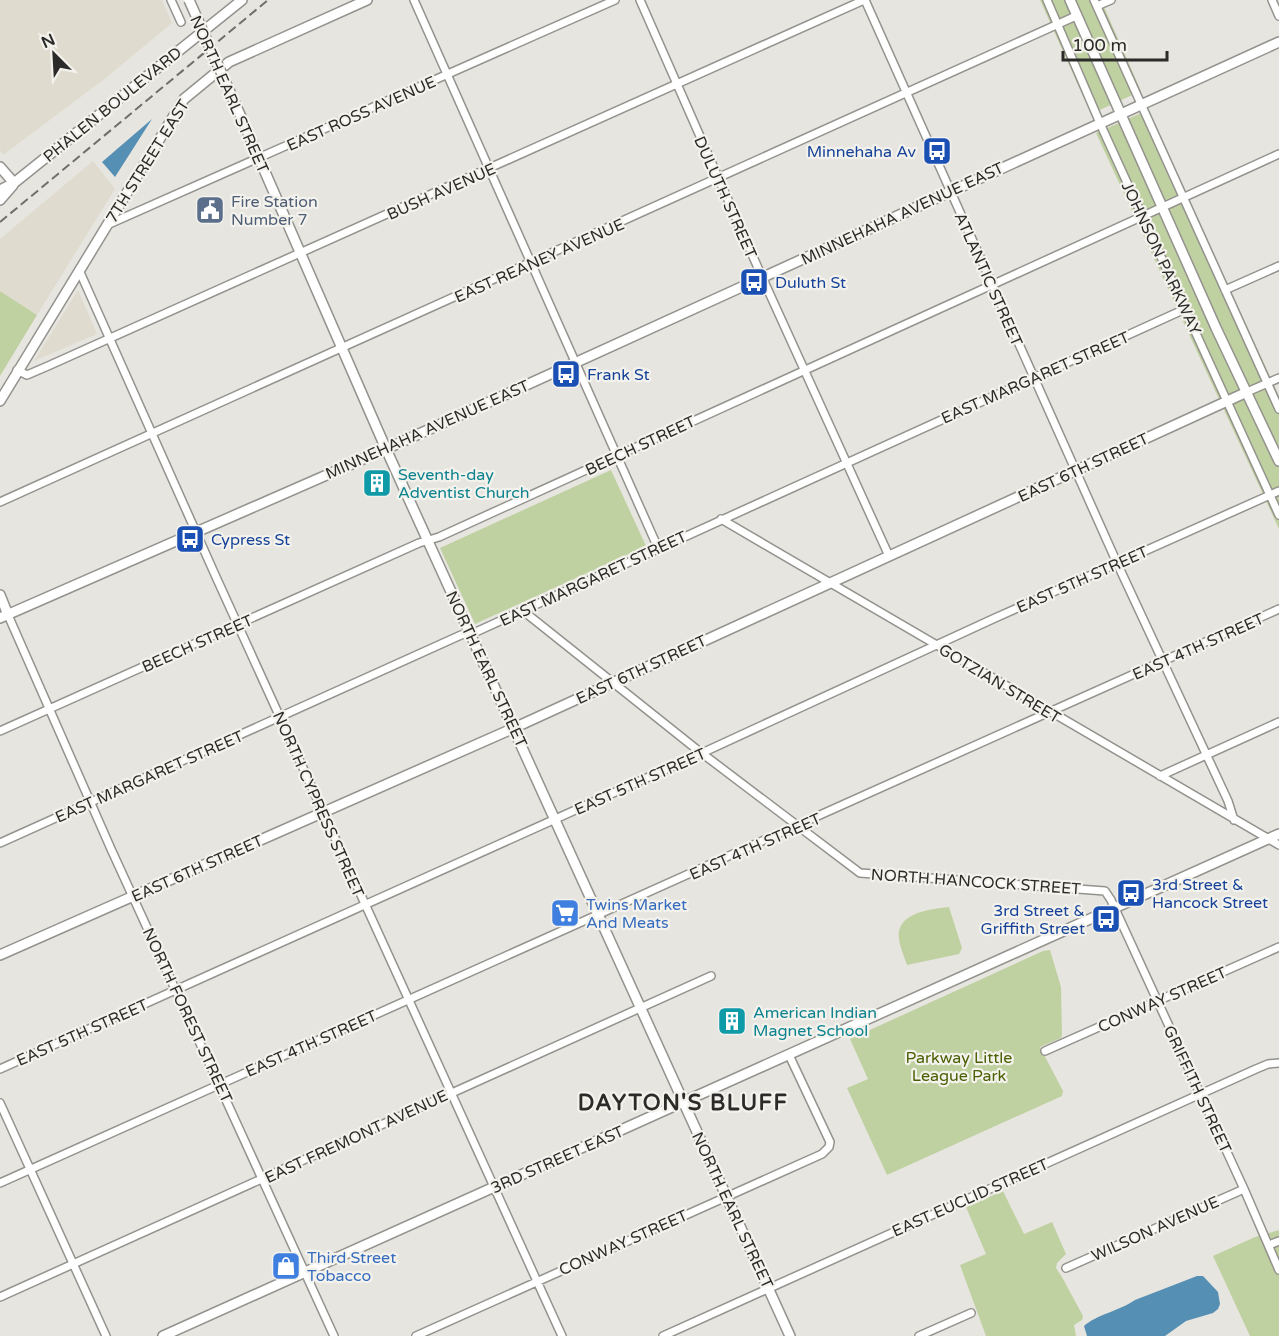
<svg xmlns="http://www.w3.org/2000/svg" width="1279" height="1336" viewBox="0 0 1279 1336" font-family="'Varela Round',sans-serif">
<rect width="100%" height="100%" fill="#e7e5e0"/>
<path fill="#dfdbcf" d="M0,0H162L172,23L107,77L3,155L0,150Z
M93,161L115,189L37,315L0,291V239Z
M78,290L97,334L34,361L39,353Z"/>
<path fill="#c0d1a1" d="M1040,0H1101L1141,91L1091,114Z
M1148,110L1279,396V529L1096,133Z
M0,291L37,315L0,376Z
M611,470L646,546L475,624L440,548Z
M949,907L962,948L959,954L907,965C904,956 897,941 899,931C904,911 933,909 949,907Z
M1050,950L1061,987L1062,1035L1061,1038L1040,1047L1063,1091L1062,1096L887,1175L847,1088L868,1079L850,1039L1043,951Z
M1003,1191L1024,1234L1052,1222L1066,1254L1057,1263L1056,1268L1062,1277L1083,1316L1082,1320L1074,1325L1076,1336H986L960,1265L986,1254L966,1207Z
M1279,1230V1336H1250L1213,1256L1255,1237Z"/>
<path fill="#568fb4" d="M152,119L115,177L102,162Z
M1197,1276H1203L1218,1292L1220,1304L1218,1309L1213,1313L1186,1321L1165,1336H1087L1084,1326C1096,1315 1121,1310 1135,1300Z"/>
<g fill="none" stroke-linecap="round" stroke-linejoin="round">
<g stroke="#93928d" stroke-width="10">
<path id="street" d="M171,0L181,22
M414,0L658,548
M640,0L762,277L889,556
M865,0L1117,563L1228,801L1234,820
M1047,0L1103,130L1279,515
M1094,0L1279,409
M1272,0L1279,16
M1097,6L1111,0
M107,225L615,0
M79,270L216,577L562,1336
M1225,290L1279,266
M17,370L27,375L48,366L864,0
M1247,392L1279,378
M0,502L1076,16
M721,519L1279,845
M522,610L695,748L860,873L1105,891L1111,900L1244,1189L1279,1270
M8,615L111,849L334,1336
M0,731L419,543L439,537L1279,154
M1160,776L1279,722
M0,843L461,635L478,631L1185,309
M1045,1051L1279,947
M0,1069L702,753L995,618L1279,491
M0,1103L106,1336
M0,1183L1279,609
M1269,1245L1279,1241
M1066,1268L1244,1189
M0,1297L711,976
M416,1336L822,1154L829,1147L830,1142L789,1055
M663,1336L1256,1069L1268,1064L1279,1063
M919,1336L971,1313"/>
</g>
<g stroke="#93928d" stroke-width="12">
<path id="secondary" d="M1070,0L1216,328L1279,461
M241,117L386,449L790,1336
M0,167L14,183
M0,190L14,183L242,0
M0,200L13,185
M0,401L184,99L229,62L367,0
M0,595L8,615
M0,618L386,449L1279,42
M0,955L514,728L1247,392
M163,1336L1279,834"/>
</g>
<use href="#street" stroke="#fff" stroke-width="7"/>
<use href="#secondary" stroke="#fff" stroke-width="9"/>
<path stroke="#6e6e6a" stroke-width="2" stroke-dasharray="9 4.5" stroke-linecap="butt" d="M0,222L268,0"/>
<g stroke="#93928d" stroke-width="12" stroke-linecap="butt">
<path id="secondary-bridge" d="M189,0L241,117"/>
</g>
<use href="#secondary-bridge" stroke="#fff" stroke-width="9"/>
</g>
<defs>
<g id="bus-square" transform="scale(1.5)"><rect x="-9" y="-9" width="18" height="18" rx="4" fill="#1a4fb4" stroke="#f4f2ed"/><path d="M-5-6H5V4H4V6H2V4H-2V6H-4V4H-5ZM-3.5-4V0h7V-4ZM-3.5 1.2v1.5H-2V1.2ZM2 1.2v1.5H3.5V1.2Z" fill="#fff"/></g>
<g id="civic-square" transform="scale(1.5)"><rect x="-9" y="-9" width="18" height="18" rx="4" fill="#5c6f8a" stroke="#f4f2ed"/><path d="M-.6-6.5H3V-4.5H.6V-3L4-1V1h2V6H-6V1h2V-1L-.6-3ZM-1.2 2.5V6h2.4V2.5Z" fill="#fff"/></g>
<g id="building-square" transform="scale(1.5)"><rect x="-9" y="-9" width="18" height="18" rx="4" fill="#0f9aa8" stroke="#f4f2ed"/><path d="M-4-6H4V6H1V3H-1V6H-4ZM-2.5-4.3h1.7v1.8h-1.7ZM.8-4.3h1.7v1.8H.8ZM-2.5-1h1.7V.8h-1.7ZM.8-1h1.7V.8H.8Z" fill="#fff"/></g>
<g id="supermarket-square" transform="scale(1.5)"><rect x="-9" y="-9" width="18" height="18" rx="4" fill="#3f7fe0" stroke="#f4f2ed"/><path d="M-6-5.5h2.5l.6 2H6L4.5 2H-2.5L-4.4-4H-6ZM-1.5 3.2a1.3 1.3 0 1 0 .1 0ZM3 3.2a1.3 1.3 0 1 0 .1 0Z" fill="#fff"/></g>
<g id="shop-square" transform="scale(1.5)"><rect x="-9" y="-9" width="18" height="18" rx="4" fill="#3f7fe0" stroke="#f4f2ed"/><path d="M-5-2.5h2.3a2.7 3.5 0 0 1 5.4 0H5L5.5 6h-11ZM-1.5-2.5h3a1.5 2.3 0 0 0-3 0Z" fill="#fff"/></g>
</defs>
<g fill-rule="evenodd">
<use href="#bus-square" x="937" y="151"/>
<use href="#civic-square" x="210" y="210"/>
<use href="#bus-square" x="754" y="282"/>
<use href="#bus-square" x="566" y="374"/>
<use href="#building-square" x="377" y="483"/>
<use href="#bus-square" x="190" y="539"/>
<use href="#bus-square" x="1131" y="893"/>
<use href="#supermarket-square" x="565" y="913"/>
<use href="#bus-square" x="1106" y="919"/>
<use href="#building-square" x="732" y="1021"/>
<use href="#shop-square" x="286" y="1266"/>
</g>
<g text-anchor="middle" stroke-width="4.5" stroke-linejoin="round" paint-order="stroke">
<g font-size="16" fill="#2b2b29" stroke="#f4f2ed">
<text transform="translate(230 94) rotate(66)" y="6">NORTH EARL STREET</text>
<text transform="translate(112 104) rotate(-39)" y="6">PHALEN BOULEVARD</text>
<text transform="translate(361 113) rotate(-24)" y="6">EAST ROSS AVENUE</text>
<text transform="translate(147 161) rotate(-58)" y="6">7TH STREET EAST</text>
<text transform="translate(441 191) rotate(-24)" y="6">BUSH AVENUE</text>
<text transform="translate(726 197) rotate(66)" y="6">DULUTH STREET</text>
<text transform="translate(902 213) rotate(-25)" y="6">MINNEHAHA AVENUE EAST</text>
<text transform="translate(1162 258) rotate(65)" y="6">JOHNSON PARKWAY</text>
<text transform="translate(539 260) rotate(-24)" y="6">EAST REANEY AVENUE</text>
<text transform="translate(989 279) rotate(66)" y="6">ATLANTIC STREET</text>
<text transform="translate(1035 377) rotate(-24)" y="6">EAST MARGARET STREET</text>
<text transform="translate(427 429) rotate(-24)" y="6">MINNEHAHA AVENUE EAST</text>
<text transform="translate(640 445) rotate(-25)" y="6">BEECH STREET</text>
<text transform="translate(1083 467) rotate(-25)" y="6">EAST 6TH STREET</text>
<text transform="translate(593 578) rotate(-25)" y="6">EAST MARGARET STREET</text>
<text transform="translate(1082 579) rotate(-24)" y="6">EAST 5TH STREET</text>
<text transform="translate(197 643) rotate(-24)" y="6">BEECH STREET</text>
<text transform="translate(1198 646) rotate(-24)" y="6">EAST 4TH STREET</text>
<text transform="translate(487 669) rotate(65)" y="6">NORTH EARL STREET</text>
<text transform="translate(641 669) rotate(-25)" y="6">EAST 6TH STREET</text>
<text transform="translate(1000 683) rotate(31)" y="6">GOTZIAN STREET</text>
<text transform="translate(149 776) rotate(-24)" y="6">EAST MARGARET STREET</text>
<text transform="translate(640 781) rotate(-24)" y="6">EAST 5TH STREET</text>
<text transform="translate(319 804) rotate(66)" y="6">NORTH CYPRESS STREET</text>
<text transform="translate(755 846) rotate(-24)" y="6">EAST 4TH STREET</text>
<text transform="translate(197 868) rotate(-24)" y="6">EAST 6TH STREET</text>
<text transform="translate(976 881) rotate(4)" y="6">NORTH HANCOCK STREET</text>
<text transform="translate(1162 999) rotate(-24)" y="6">CONWAY STREET</text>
<text transform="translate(188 1015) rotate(65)" y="6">NORTH FOREST STREET</text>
<text transform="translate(82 1032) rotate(-24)" y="6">EAST 5TH STREET</text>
<text transform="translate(311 1043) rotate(-24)" y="6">EAST 4TH STREET</text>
<text transform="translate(1198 1089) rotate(65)" y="6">GRIFFITH STREET</text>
<text transform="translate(356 1136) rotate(-25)" y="6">EAST FREMONT AVENUE</text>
<text transform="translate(557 1159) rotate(-24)" y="6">3RD STREET EAST</text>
<text transform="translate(970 1197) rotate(-24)" y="6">EAST EUCLID STREET</text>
<text transform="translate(733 1210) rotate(65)" y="6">NORTH EARL STREET</text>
<text transform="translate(1155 1228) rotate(-24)" y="6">WILSON AVENUE</text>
<text transform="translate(623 1242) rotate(-24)" y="6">CONWAY STREET</text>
</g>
<g font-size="16" fill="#164399" stroke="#f4f2ed" text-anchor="start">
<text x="916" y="157" text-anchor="end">Minnehaha Av</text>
<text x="775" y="288">Duluth St</text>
<text x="587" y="380">Frank St</text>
<text x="211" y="545">Cypress St</text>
<text x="1152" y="890">3rd Street &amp;<tspan x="1152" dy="18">Hancock Street</tspan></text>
<text x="1085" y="916" text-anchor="end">3rd Street &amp;<tspan x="1085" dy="18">Griffith Street</tspan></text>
</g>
<g font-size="16" fill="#4e5e75" stroke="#f4f2ed" text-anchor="start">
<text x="231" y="207">Fire Station<tspan x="231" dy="18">Number 7</tspan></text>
</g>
<g font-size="16" fill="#0d838f" stroke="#f4f2ed" text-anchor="start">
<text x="398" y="480">Seventh-day<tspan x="398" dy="18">Adventist Church</tspan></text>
<text x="753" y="1018">American Indian<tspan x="753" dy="18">Magnet School</tspan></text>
</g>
<g font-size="16" fill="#366cbe" stroke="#f4f2ed" text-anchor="start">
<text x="586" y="910">Twins Market<tspan x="586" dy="18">And Meats</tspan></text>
<text x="307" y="1263">Third Street<tspan x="307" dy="18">Tobacco</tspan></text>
</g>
<g font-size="16" fill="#4a6003" stroke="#f4f2ed">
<text x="959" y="1063">Parkway Little<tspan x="959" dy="18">League Park</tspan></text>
</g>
<g font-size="22" font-weight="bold" letter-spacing="1.5" fill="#2b2b29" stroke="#f4f2ed">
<text x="683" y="1110">DAYTON'S BLUFF</text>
</g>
</g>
<g transform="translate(54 54) rotate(336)" stroke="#f4f2ed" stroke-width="4.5" paint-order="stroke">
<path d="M0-4.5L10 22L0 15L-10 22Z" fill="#2b2b29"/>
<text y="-9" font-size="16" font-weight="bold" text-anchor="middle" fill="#2b2b29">N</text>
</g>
<path d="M1063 51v9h104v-9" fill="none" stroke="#2b2b29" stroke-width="3"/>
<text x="1072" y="51" font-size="18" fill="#2b2b29" stroke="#f4f2ed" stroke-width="4.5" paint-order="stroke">100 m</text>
</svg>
